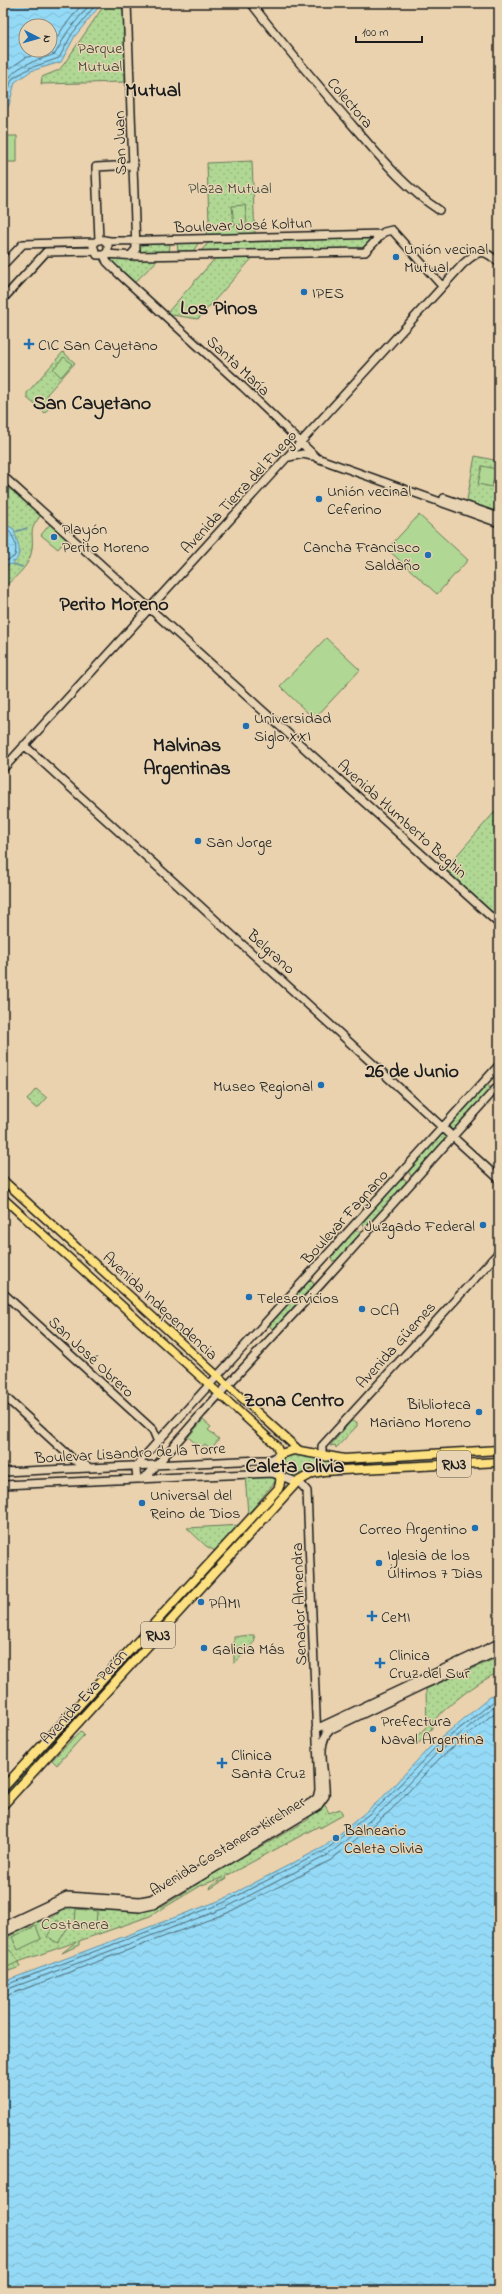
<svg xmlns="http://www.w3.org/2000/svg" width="502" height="2294" viewBox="0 0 502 2294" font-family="'Indie Flower',sans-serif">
<defs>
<pattern id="green-dots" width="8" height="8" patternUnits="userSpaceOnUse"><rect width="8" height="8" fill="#b0d793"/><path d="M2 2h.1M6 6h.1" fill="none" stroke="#97b87e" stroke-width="1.8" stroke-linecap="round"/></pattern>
<pattern id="water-waves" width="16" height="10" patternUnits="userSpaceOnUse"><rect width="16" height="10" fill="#94daf6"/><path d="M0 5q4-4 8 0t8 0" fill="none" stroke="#7fbad2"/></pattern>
</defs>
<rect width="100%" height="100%" fill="#ead2ae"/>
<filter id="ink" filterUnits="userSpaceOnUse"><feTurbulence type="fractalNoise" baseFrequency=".025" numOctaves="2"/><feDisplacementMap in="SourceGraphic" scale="8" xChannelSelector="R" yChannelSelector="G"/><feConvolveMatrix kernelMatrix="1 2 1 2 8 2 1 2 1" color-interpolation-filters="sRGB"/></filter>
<g filter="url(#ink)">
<path fill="url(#green-dots)" stroke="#667a58" d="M124,3L125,82L41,84L42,77L59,70L64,64L105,4Z
M252,161L255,237L205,239L209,222L207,163Z
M370,237L372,240L364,249L200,252L209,242Z
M177,242H199L192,253H178Z
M141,243H168L170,244L169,253H140L139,246Z
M256,254L198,319L166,314L218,255Z
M97,255L162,256L132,285L102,263Z
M63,352L75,363L47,394L49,408L45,413L27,398V393Z
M475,456L499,461V488L493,515L466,505Z
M3,476L43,513C25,533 36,533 31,554C27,569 14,578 3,588Z
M499,807V918L445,869Z
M486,1085L492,1088L455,1130H452L449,1125Z
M36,1089L47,1098L37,1109L27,1100Z
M441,1133H444L449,1138L414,1176L410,1175L408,1170Z
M401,1178L405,1179L407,1184L368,1226H364L362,1220Z
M353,1231H359L361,1235L338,1260L332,1261L331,1255Z
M309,1280L313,1281L314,1287L275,1329L271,1328L269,1324Z
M351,1421L357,1422V1426L336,1448L335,1445L330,1446Z
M293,1454L334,1462L399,1458L401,1460L399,1463L319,1467L291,1477L282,1471L281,1463L284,1456Z
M245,1475L280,1476L248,1514Z
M242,1525L219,1553L206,1546L187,1528Z
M250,1635H254L255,1641L234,1664V1637Z
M499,1657V1672C473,1685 452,1702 432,1722V1728L418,1744L417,1736L427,1726L426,1689Z
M97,1692L84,1711L52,1746H48Z
M80,1731L84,1735L57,1765L52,1760Z
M42,1750L46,1753L3,1801V1792Z
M325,1805L329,1813L340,1809L343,1815L320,1828L319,1826L226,1876L227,1878L210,1889L211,1886L224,1877L202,1885L150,1916L79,1941V1945L62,1953L76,1942L18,1962L20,1967L6,1972L3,1967V1939L14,1934L16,1930L25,1926L28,1928L33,1926L36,1921C45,1920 58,1917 63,1908L70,1905L90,1906C95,1911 104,1912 110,1908L152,1909L159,1906H163L200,1883L202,1879L257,1846L261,1847L309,1819V1815Z"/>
<path fill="#b0d793" stroke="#667a58" d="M3,136H17V162H3Z
M245,205L247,224L234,225L232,206Z
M64,357L72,364L61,377L53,369Z
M482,466L496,469L492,487L478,484Z
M419,515L468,560L437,594L387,549Z
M50,524L66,539L58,549L41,535Z
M326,638L360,670L314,719L280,686Z
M203,1420L211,1427L208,1430L219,1439L211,1449L205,1444L201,1448L188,1437Z
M76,1909L97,1911L96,1926L75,1924Z
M57,1920L68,1927L58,1943L47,1937Z
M36,1926L41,1939L18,1950L12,1937Z
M9,1950L14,1954L18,1962L5,1968L3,1952Z"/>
<path fill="url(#water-waves)" stroke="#648e9f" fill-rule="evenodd" d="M3,3H102L75,36L61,62L31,71L15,82L9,105L3,115ZM26,26H50V50H26Z
M3,523L14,529C16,542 24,549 15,562L13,561V564L7,565L6,574L3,576Z
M499,1692V2291H3V1982L221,1900L324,1847L380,1800L430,1747L490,1697Z"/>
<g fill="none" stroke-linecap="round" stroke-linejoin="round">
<path stroke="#4c6873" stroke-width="1" d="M50,49L63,28L83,3
M3,73L25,58L48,50
M3,91C11,64 32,63 55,54L68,31L91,3
M3,106L12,79L30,68L59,58L72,34L97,3
M3,527C13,531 19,547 14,557L3,563
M3,1986L223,1903L326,1850L382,1803L433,1750L499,1697
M3,1991L225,1908L328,1855L386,1807L436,1754L499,1702
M3,1997L227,1913L331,1860L390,1811L440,1758L499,1709"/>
<path stroke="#648e9f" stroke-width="1.5" d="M15,532L27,528
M13,564L22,567"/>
<g stroke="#1c1c1c" stroke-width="10">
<path id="secondary" d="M127,3L136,249L130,256
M251,3C284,46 319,86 354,127C380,157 405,188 439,210
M99,240L96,167L134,165
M104,240L108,244V251L104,255H97L93,246C97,236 105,241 113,241L382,234
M105,254L137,256L365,252L384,232L392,230L442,286
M104,255L107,262L119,274L243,387L317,458L499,523
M3,265L23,244L95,242
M3,299L46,252L93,251
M289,457L303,454L312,456
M3,476L499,924
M444,498L499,517
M24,745L499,1179
M3,769L463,264C479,250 483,248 499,263
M3,1293L153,1430L158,1442
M3,1395L74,1460L87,1466
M326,1457L322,1453V1446L499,1252
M3,1472L262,1460H270L280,1454
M137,1479L136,1469L142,1459L499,1065
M142,1479L148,1475L202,1413L321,1284L499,1085
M3,1485L272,1473L300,1483L307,1491L319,1790L317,1798L312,1802L151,1899L140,1901L67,1896L3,1926
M316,1729L499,1643
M327,1731L421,1686L499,1651
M3,1933L68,1903L140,1908L153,1905L317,1807L325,1796C327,1776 314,1745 330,1730"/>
</g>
<g stroke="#1c1c1c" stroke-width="10">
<path id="primary" d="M3,1180L300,1451
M3,1198L276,1445L280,1454"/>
</g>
<g stroke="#1c1c1c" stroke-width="11">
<path id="highway" d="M3,1788L278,1489C285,1476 273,1467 280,1454L294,1450L344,1459L499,1450
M3,1805L297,1482L313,1473L323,1471L499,1462"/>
</g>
<use href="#secondary" stroke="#e8d4b3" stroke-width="7"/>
<use href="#primary" stroke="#fde080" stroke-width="7"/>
<use href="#highway" stroke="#fde080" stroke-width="8"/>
</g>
</g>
<g fill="#1f6fb2" stroke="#e8d4b3" stroke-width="1.5">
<circle cx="396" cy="257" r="4"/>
<circle cx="304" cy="292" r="4"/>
<path d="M27 338h4v4h4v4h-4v4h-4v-4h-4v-4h4z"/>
<circle cx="319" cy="499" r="4"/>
<circle cx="54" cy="537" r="4"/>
<circle cx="428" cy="555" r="4"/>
<circle cx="246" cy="726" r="4"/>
<circle cx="198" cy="841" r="4"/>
<circle cx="321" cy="1085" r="4"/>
<circle cx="483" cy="1225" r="4"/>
<circle cx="249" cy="1297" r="4"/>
<circle cx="362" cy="1309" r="4"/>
<circle cx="479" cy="1412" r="4"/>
<circle cx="142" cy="1503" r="4"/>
<circle cx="475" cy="1528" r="4"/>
<circle cx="379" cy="1563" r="4"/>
<circle cx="201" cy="1602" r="4"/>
<path d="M370 1610h4v4h4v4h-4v4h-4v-4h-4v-4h4z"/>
<circle cx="204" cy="1648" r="4"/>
<path d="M378 1657h4v4h4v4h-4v4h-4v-4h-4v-4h4z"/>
<circle cx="373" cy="1729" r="4"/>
<path d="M220 1757h4v4h4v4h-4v4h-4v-4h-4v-4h4z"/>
<circle cx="336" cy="1838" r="4"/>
</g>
<g text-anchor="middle" stroke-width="3" stroke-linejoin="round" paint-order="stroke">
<g fill="#e8d4b3" stroke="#595349" stroke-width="1">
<rect x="437" y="1451" width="34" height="26" rx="3"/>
<rect x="141" y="1622" width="34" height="26" rx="3"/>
</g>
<g font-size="15" font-weight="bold" fill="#1c1c1c">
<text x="454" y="1469">RN3</text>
<text x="158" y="1640">RN3</text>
</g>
<g font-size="16" fill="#3a4134" stroke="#e8d4b3">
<text x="100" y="53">Parque<tspan x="100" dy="18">Mutual</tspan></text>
<text x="230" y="193">Plaza Mutual</text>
<text x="75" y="1929">Costanera</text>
</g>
<g font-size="16" fill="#1c1c1c" stroke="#e8d4b3">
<text transform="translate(351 102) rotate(49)" y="6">Colectora</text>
<text transform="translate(119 143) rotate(-92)" y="6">San Juan</text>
<text transform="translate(243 224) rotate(-2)" y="6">Boulevar José Koltun</text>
<text transform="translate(239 365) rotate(43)" y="6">Santa María</text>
<text transform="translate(238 491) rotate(-47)" y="6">Avenida Tierra del Fuego</text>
<text transform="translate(403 818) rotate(42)" y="6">Avenida Humberto Beghin</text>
<text transform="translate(272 951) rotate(42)" y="6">Belgrano</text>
<text transform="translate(344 1216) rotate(-48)" y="6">Boulevar Fagnano</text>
<text transform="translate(161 1305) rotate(43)" y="6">Avenida Independencia</text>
<text transform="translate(395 1344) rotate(-48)" y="6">Avenida Güemes</text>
<text transform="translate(92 1356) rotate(43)" y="6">San José Obrero</text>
<text transform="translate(130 1452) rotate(-3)" y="6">Boulevar Lisandro de la Torre</text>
<text transform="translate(298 1604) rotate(-92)" y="6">Senador Almendra</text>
<text transform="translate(83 1696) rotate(-48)" y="6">Avenida Eva Perón</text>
<text transform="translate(227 1845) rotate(-31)" y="6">Avenida Costanera Kirchner</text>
</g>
<g font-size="16" fill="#1c1c1c" stroke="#e8d4b3" text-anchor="start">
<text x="404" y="254">Unión vecinal<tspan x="404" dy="18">Mutual</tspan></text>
<text x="312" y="298">IPES</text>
<text x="38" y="350">CIC San Cayetano</text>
<text x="327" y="496">Unión vecinal<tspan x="327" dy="18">Ceferino</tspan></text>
<text x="62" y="534">Playón<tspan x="62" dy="18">Perito Moreno</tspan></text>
<text x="420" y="552" text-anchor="end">Cancha Francisco<tspan x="420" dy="18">Saldaño</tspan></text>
<text x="254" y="723">Universidad<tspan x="254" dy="18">Siglo XXI</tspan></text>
<text x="206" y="847">San Jorge</text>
<text x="313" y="1091" text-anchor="end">Museo Regional</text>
<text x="475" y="1231" text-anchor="end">Juzgado Federal</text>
<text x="257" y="1303">Teleservicios</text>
<text x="370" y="1315">OCA</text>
<text x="471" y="1409" text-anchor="end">Biblioteca<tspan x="471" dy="18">Mariano Moreno</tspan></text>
<text x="150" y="1500">Universal del<tspan x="150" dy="18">Reino de Dios</tspan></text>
<text x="467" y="1534" text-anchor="end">Correo Argentino</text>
<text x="387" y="1560">Iglesia de los<tspan x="387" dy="18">Últimos 7 Dias</tspan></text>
<text x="209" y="1608">PAMI</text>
<text x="381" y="1622">CeMI</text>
<text x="212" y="1654">Galicia Más</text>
<text x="389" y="1660">Clinica<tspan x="389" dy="18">Cruz del Sur</tspan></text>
<text x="381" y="1726">Prefectura<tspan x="381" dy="18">Naval Argentina</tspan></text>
<text x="231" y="1760">Clinica<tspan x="231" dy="18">Santa Cruz</tspan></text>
<text x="344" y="1835">Balneario<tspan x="344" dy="18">Caleta Olivia</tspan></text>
</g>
<g font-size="20" font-weight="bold" fill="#1c1c1c" stroke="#e8d4b3">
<text x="153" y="96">Mutual</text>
<text x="219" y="314">Los Pinos</text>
<text x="92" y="409">San Cayetano</text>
<text x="114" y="610">Perito Moreno</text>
<text x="187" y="751">Malvinas<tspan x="187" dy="23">Argentinas</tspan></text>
<text x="412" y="1077">26 de Junio</text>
<text x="294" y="1406">Zona Centro</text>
<text x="295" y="1472">Caleta Olivia</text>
</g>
</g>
<rect width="502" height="2294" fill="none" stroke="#e8d4b3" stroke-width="16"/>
<rect x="8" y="8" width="486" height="2278" fill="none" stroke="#1c1c1c" stroke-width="1.5" filter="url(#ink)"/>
<g transform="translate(38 38) rotate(96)"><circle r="19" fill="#e8d4b3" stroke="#968a77"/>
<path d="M0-3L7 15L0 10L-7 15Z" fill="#1f6fb2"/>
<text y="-6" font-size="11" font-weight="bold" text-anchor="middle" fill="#1c1c1c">N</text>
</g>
<path d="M356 36v6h66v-6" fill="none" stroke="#1c1c1c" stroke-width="2"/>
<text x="362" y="36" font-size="12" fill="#1c1c1c" stroke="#e8d4b3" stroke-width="3" paint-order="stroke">100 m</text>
</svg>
